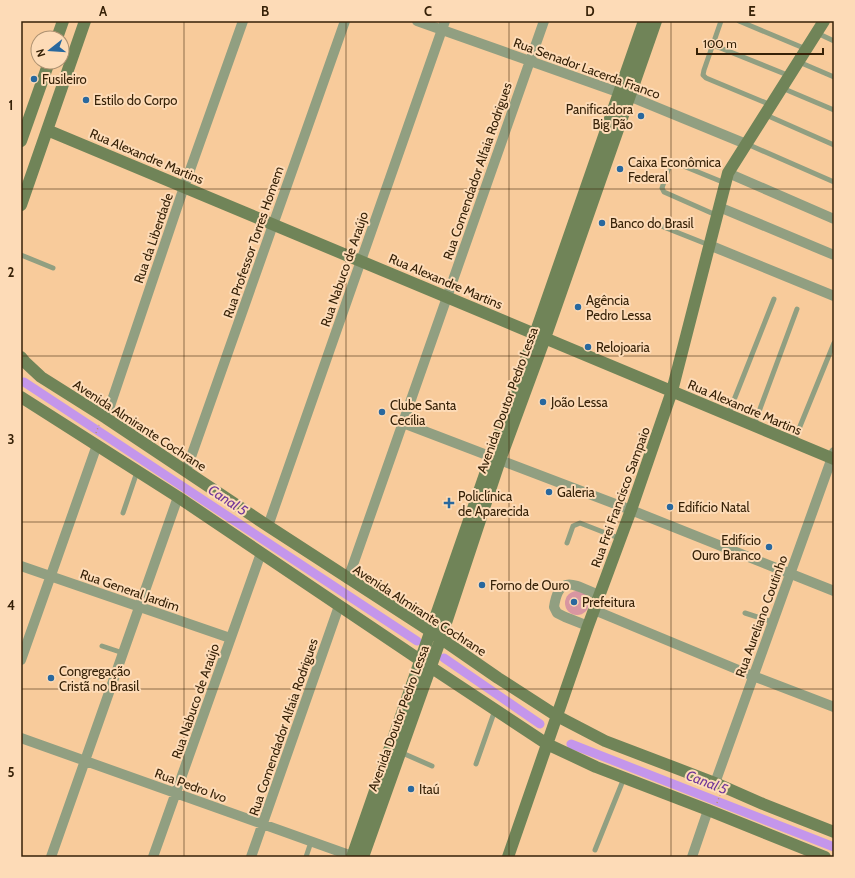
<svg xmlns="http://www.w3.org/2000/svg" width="855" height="878" viewBox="0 0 855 878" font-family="Cabin,sans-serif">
<rect width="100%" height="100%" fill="#f8cb9b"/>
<path fill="#d896a1" d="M565 603a12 12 0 1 1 24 0a12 12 0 1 1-24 0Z"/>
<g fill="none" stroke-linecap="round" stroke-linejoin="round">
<path stroke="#c496eb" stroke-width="9" d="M24,382L417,641
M444,658L540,724
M571,744L834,847"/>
<path stroke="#b9946b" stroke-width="1.5" stroke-dasharray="1 3" stroke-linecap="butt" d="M96,433L99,425
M717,803L720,795"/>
<path stroke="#919f81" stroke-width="5" d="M721,21L704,70L703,75L706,78L771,105
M739,21L806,49
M817,33L834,41
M713,45L790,76
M799,62L834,77
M782,88L834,110
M766,115L834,145
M747,144L834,182
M716,215L664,192L662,188L670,164L676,163L725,183
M651,222L709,245
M21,255L53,268
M728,415L774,299
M754,425L797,309
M794,441L834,343
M123,513L137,472
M567,543L573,526L580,523L621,539
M745,613L773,622
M102,646L123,653
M400,752L432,766
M476,764L495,710
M595,850L624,778
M306,857L311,842"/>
<path stroke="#919f81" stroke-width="10" d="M417,21L629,96L746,144
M728,173L834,219
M719,207L834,255
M709,245L834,296
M106,418L184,187L243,21
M403,423L631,510L834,591
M186,471L345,21
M268,526L445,21
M21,566L230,638
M348,579L544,21
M594,610L753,676L834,707
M588,626L565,617L557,613L554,607C559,572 576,586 599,595
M21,660L97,445
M21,738L352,856
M715,783L834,452
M51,857L178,497
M153,857L261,553
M251,857L339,606
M692,857L708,810"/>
<path stroke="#708458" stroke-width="12" d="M57,38L63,21
M47,130L834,459
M21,141L49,62
M21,205L85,21
M21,357L26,363L41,377L106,418L268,526L430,631L498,678L557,716L605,741L715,783L763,804L834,832
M21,397L178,497L420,660L547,744L596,767L708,810L825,857
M352,857L491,457L535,334L644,21
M363,857L441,638L500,460L545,338L656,21
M508,857L588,626L631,510L672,391L728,173L824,21"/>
</g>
<path fill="none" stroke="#362107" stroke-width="1" stroke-opacity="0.55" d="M184,21V857M346,21V857M509,21V857M671,21V857M21,189H834M21,356H834M21,522H834M21,689H834"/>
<g fill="#29689e" stroke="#fddbb7" stroke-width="1.5">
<circle cx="34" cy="79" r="4"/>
<circle cx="86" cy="100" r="4"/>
<circle cx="641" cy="116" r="4"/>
<circle cx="620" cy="169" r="4"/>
<circle cx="602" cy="223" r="4"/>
<circle cx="578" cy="307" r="4"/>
<circle cx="588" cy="347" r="4"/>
<circle cx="543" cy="402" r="4"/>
<circle cx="382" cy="412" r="4"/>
<circle cx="549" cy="492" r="4"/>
<path d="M447 497h4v4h4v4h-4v4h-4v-4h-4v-4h4z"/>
<circle cx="670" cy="507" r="4"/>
<circle cx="769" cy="547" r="4"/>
<circle cx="482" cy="585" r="4"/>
<circle cx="574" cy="602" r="4"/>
<circle cx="51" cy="678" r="4"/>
<circle cx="411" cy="789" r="4"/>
</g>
<g text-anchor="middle" stroke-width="4" stroke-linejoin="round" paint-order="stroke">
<g font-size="13" fill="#362107" stroke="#fddbb7">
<text transform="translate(587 68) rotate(20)" y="5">Rua Senador Lacerda Franco</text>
<text transform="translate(147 156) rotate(23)" y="5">Rua Alexandre Martins</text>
<text transform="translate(477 171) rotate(-71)" y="5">Rua Comendador Alfaia Rodrigues</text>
<text transform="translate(153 238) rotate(-71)" y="5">Rua da Liberdade</text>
<text transform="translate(253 242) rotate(-71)" y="5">Rua Professor Torres Homem</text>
<text transform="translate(344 269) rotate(-71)" y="5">Rua Nabuco de Araújo</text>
<text transform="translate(446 281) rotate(23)" y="5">Rua Alexandre Martins</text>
<text transform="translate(507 400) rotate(-70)" y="5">Avenida Doutor Pedro Lessa</text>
<text transform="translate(745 407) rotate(23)" y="5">Rua Alexandre Martins</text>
<text transform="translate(140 425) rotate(33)" y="5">Avenida Almirante Cochrane</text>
<text transform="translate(620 497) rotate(-70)" y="5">Rua Frei Francisco Sampaio</text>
<text transform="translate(130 590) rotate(19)" y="5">Rua General Jardim</text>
<text transform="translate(420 610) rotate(33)" y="5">Avenida Almirante Cochrane</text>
<text transform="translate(761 616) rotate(-70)" y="5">Rua Aureliano Coutinho</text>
<text transform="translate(195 701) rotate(-71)" y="5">Rua Nabuco de Araújo</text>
<text transform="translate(398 718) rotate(-70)" y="5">Avenida Doutor Pedro Lessa</text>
<text transform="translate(283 727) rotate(-71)" y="5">Rua Comendador Alfaia Rodrigues</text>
<text transform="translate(191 785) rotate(20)" y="5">Rua Pedro Ivo</text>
</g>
<g font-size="13" fill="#362107" stroke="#fddbb7" text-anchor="start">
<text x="42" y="84">Fusileiro</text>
<text x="94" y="105">Estilo do Corpo</text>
<text x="633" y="114" text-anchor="end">Panificadora<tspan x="633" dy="15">Big Pão</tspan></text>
<text x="628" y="167">Caixa Econômica<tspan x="628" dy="15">Federal</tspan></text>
<text x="610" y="228">Banco do Brasil</text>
<text x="586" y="305">Agência<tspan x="586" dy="15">Pedro Lessa</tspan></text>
<text x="596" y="352">Relojoaria</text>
<text x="551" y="407">João Lessa</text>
<text x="390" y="410">Clube Santa<tspan x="390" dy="15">Cecília</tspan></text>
<text x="557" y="497">Galeria</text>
<text x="458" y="501">Policlínica<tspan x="458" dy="15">de Aparecida</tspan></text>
<text x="678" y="512">Edifício Natal</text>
<text x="761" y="545" text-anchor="end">Edifício<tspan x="761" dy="15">Ouro Branco</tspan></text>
<text x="490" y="590">Forno de Ouro</text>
<text x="582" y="607">Prefeitura</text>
<text x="59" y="676">Congregação<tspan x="59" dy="15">Cristã no Brasil</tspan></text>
<text x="419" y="794">Itaú</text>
</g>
<g font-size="14" font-style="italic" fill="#703699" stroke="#fddbb7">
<text transform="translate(228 500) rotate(33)" y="5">Canal 5</text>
<text transform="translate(707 782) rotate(21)" y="5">Canal 5</text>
</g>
</g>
<rect width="855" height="878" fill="none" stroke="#fddbb7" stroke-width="44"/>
<g transform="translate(50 50) rotate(253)"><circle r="19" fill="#fddbb7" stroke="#ad9171"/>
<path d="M0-3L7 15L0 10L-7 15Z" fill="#29689e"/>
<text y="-6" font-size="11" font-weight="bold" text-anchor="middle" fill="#362107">N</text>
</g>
<path d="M697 48v6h126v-6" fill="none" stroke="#362107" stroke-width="2"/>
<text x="703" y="48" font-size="12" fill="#362107" stroke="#fddbb7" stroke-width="3" paint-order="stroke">100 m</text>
<rect x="22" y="22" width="811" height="834" fill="none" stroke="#362107" stroke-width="1.5"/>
<g font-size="13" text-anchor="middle" font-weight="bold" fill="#362107">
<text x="103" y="16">A</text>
<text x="265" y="16">B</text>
<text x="428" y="16">C</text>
<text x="590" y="16">D</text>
<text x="752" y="16">E</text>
<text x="11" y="110">1</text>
<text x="11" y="277">2</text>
<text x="11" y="444">3</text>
<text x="11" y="610">4</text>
<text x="11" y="777">5</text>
</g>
</svg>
